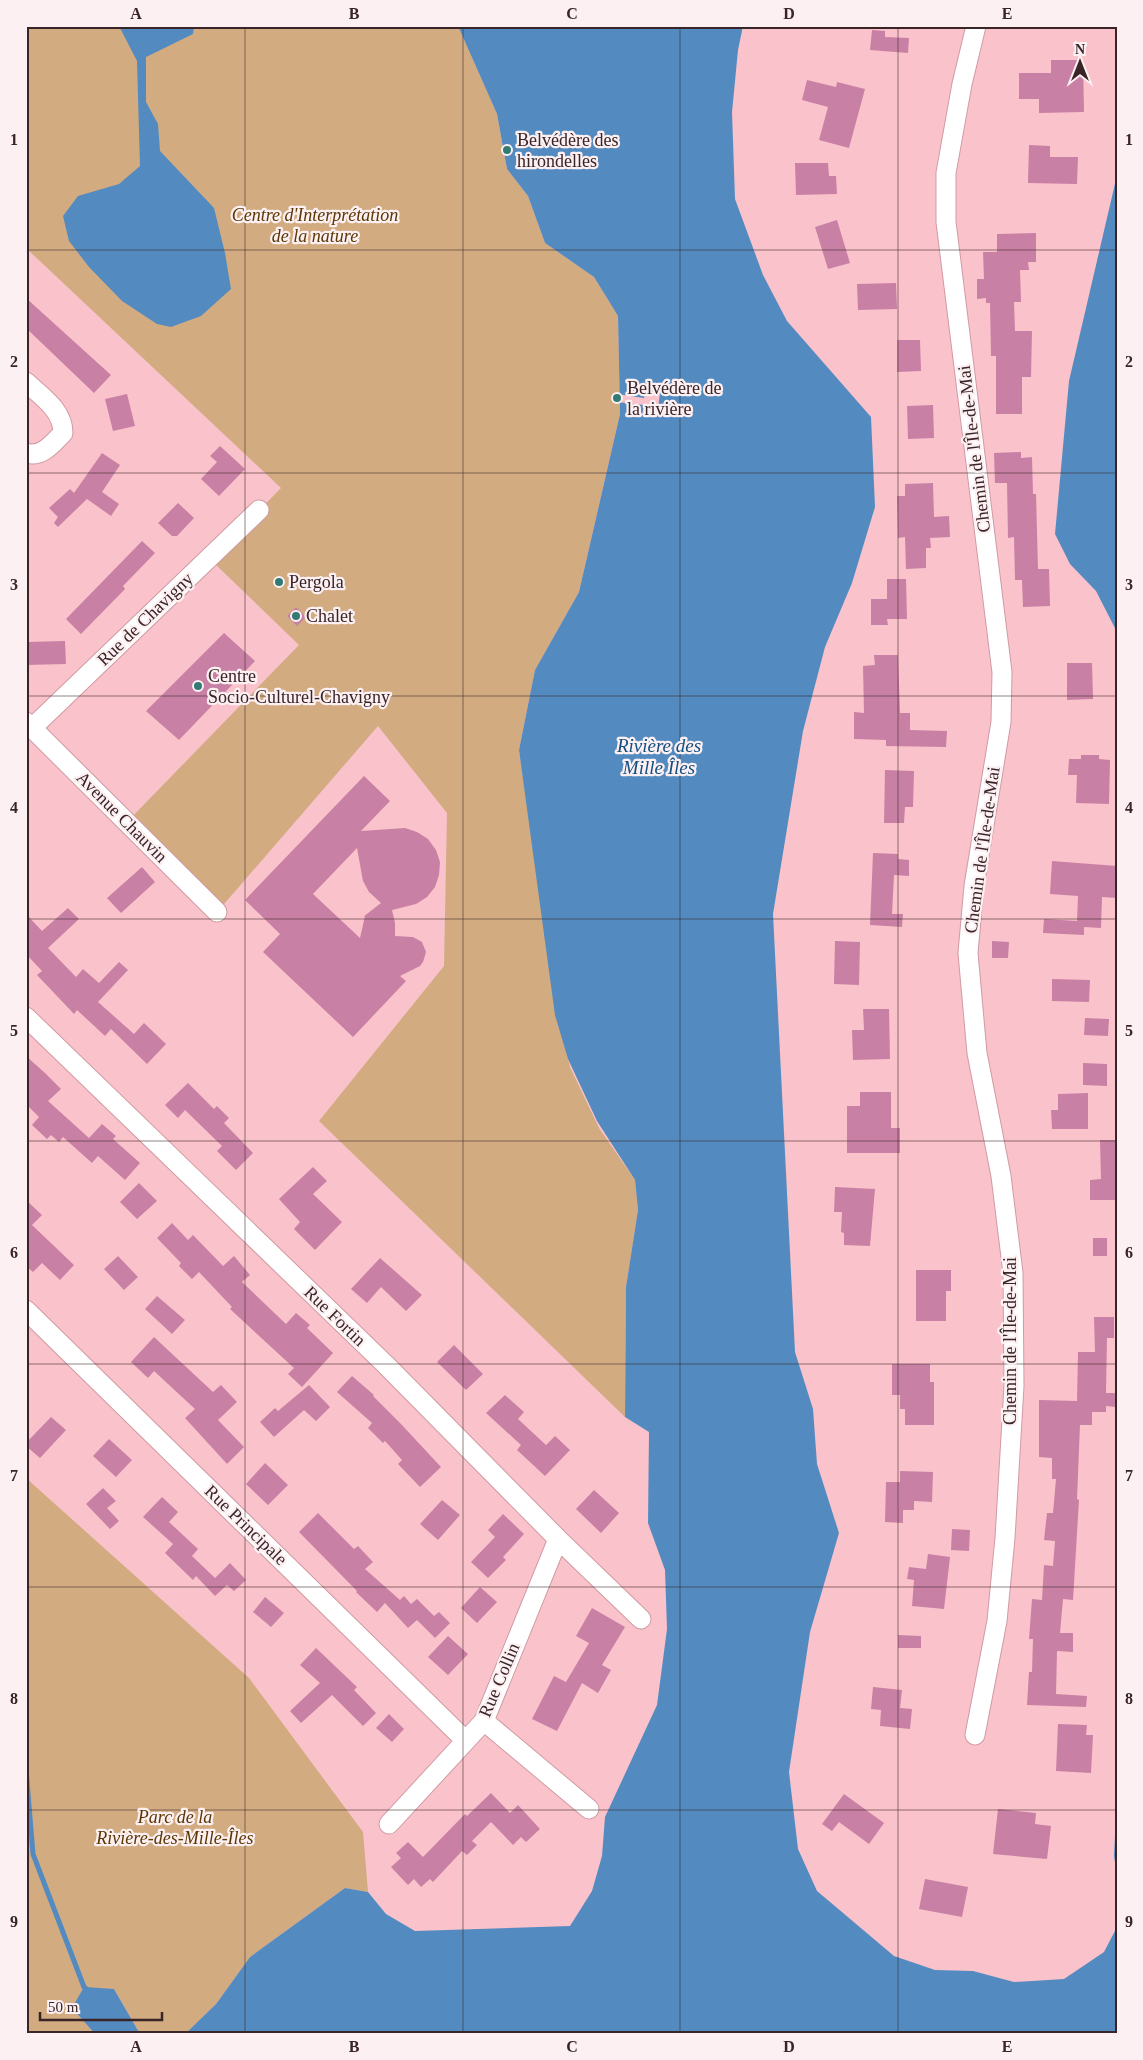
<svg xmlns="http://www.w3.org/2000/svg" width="1143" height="2060" viewBox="0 0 1143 2060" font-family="'Times New Roman',serif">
<rect width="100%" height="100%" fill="#fac2ca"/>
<path fill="#d2ab81" d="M26,26H458L497,114L507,169L528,196L545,243L594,277L618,316L620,414L579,592L535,670L519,750L558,1017L570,1067L599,1128L635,1180L638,1210L626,1287L625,1417L319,1121L444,966L447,813L378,726L218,911L128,821L299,645L211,560L281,488L26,248Z
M26,1478L249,1678L363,1832L368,1892L345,1888L250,1957L216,2004L185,2034H140L114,1989L72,2008L95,2034H26Z"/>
<path fill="#538bc0" d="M119,26H194L193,34L146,57V102L158,124L160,151L214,208L225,253L231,289L201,316L171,327L157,324L122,301L89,267L69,241L63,216L78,196L119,184L140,166L137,61Z
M458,26H743L738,50L732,112L735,199L763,275L787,321L871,417L875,507L852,583L825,647L803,731L773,914L795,1352L813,1409L817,1464L839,1533L810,1632L789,1772L798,1849L817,1891L894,1956L935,1970L973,1971L1014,1982L1064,1979L1104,1952L1117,1927V2034H185L216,2004L250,1957L345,1888L368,1892L386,1914L415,1931L570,1926L592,1891L602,1856L605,1817L657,1705L667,1629L665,1570L648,1523L649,1432L625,1417L626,1287L638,1210L635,1180L597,1121L568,1059L555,1015L519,750L535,670L579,592L620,414L618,316L594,277L545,243L528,196L507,169L497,114Z
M1117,175V632L1096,591L1070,564L1055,534L1069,381Z
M1117,1796V1875L1114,1856Z
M84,1987L114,1989L140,2034H95L72,2008Z"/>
<path fill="#fac2ca" d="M646,391L660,393L657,417L642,415L644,405L617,402V394L644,398Z"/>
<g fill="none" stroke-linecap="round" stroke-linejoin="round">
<path stroke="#538bc0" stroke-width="5" d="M26,1769L33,1854L84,1987L89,1991"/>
</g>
<path fill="#c980a5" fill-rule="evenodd" d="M872,30L885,31V37L909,38L908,53L870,50Z
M1051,60H1083L1084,112L1039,113V99H1019V73H1051Z
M807,80L836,87L837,82L865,89L849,148L819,140L828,107L802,100Z
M1029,145L1050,146V157H1078L1077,184L1028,183Z
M795,163H828L829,176H836L837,194L796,195Z
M837,220L850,263L828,269L815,227Z
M1036,233V262H1028L1029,270H1020L1021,302H1014L1015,331H1032L1031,377H1022V414H996V356H991L990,303H986V298L977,299V279H984L983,252H997V234Z
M896,283L897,309L858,310L857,284Z
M26,298L111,375L94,393L26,328Z
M897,340H920L921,371L897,372Z
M127,394L135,426L113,431L105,399Z
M933,405L934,438L908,439L907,406Z
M220,446L245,469L219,496L201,479L217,462L210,456Z
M1021,452V458L1032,457L1033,494H1036L1038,569H1049L1050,606L1023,607L1022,580H1015L1014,537L1008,538L1007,483H995L994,453Z
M102,453L120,465L102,492L119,504L111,516L87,499L58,527L54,523L58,517L49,508L70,489L74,493Z
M933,483L934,517L949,516L950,537L930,538L931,548H926V568L906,569L905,537L898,538L897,496H905V484Z
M178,503L194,518L177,536H172L158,523Z
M142,541L155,553L123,586L125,589L81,634L66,619Z
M887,579H906L907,619H887L888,625H871V599H887Z
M296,607L306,617L297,626L287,616Z
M224,633L255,661L179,740L146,711Z
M65,641L66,664L26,665V642Z
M874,655H898L900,713H910V730L947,731L946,747L886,746V740L854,739V712L864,713L863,666L875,665Z
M1067,663H1092L1093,699L1067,700Z
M1081,755H1099V759L1110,760L1109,804L1076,803L1077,775H1068L1069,759H1081Z
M885,770L914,771L913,807H905L904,823H884Z
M364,776L390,801L361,831L405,828L417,832L428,839L436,850L440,862L439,875L435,887L427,897L416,904L392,910L395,923V936L413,937L422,942L426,952L423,962L420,966L400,976L406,981L353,1037L263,952L280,934L245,900ZM357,848L363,881L369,892L381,903L363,917L365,916L360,938L313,894Z
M873,853L898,854V859L909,860V876L894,875L892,914H903L902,927L870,925Z
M1052,861L1117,866V898L1102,897L1101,928L1084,927V935L1043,933L1044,919L1077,921L1078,896L1050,894Z
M142,867L155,882L121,913L107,898Z
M68,908L79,919L48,948L76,977L83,969L99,983L119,962L128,970L98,1002L134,1034L144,1023L166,1044L147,1064L111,1029L105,1036L77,1010L74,1014L37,975L42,971L26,954V914L42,931Z
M835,941L860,942L859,985L834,984Z
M992,941L1009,942L1008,958H992Z
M1052,979L1090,980L1089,1002L1052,1001Z
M863,1009H889L890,1059L853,1060L852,1030H864Z
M1085,1018L1109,1019L1108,1036L1084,1035Z
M26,1056L45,1073L61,1089L48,1101L89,1138L102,1124L116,1136L113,1139L140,1163L125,1180L98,1156L92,1163L63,1137L59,1142L51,1135L47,1139L32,1125L39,1117L26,1104Z
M1083,1063L1107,1064V1086L1083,1085Z
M188,1083L214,1109L217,1106L229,1118L224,1123L253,1153L236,1170L217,1151L222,1146L185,1110L178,1118L165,1105Z
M860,1092H891V1128H900V1153H847V1106H860Z
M1088,1093V1129H1052L1051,1110H1058V1094Z
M1100,1140H1117L1116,1200H1090V1180L1101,1179Z
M313,1167L327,1181L313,1194L342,1222L315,1250L294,1229L300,1222L279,1199Z
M139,1183L157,1201L137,1219L120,1202Z
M835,1187L875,1189L870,1246L844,1245V1233L841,1232L842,1212H834Z
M26,1200L42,1215L32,1225L74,1265L60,1280L42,1263L33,1272L26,1266Z
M172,1223L188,1240L193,1235L223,1266L234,1256L250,1275L242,1282L286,1324L296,1313L310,1325L307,1328L333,1353L302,1387L288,1374L294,1368L230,1309L232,1307L199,1272L192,1279L179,1266L181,1263L157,1238Z
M1093,1238H1107V1256H1093Z
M118,1256L138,1277L124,1290L104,1269Z
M380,1258L422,1295L406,1311L381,1287L367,1303L351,1289Z
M916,1270H951V1291H946V1321H916Z
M157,1296L185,1320L172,1334L145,1309Z
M1094,1317H1114V1338H1107L1106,1393H1116V1407L1106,1406V1412H1092V1425H1080L1077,1499L1079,1500L1073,1600L1063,1599L1060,1633H1073V1652L1057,1651L1056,1694L1087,1696L1086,1707L1027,1705L1029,1672H1032L1033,1639H1029L1032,1599L1042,1600L1044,1565L1053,1566L1055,1541L1044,1540L1047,1513H1053L1056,1479H1052V1458L1039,1457V1400L1077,1401L1078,1352H1095Z
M154,1337L213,1392L221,1385L237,1402L218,1420L244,1447L227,1464L185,1418L195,1409L154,1371L148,1378L131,1362Z
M454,1345L483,1374L466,1390L437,1362Z
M892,1364H930V1382H934V1425H905V1409H900V1395H892Z
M352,1376L374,1395L373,1396L401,1424L441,1467L420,1487L398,1464L402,1460L385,1441L383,1443L368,1428L372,1423L337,1392Z
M309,1385L330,1407L316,1421L304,1410L274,1437L260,1422L275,1408L278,1411Z
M505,1395L524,1412L518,1419L546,1445L555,1436L570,1450L545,1476L517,1450L521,1445L486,1413Z
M51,1417L66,1430L40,1458L26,1446V1443Z
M109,1439L132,1460L116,1477L93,1456Z
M265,1463L288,1485L268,1505L246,1484Z
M900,1471L933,1472L932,1502L914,1501V1510H903V1523L885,1522L886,1482H900Z
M103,1488L116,1501L107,1508L119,1521L110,1529L86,1504Z
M594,1490L619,1513L601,1533L576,1509Z
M162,1497L178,1512L169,1522L198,1549L192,1556L215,1578L230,1563L246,1580L234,1591L227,1585L215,1596L196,1576L193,1580L165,1553L173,1544L143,1517Z
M442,1500L460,1515L438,1540L420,1524Z
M318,1513L354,1549L358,1546L373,1562L365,1569L400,1600L404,1596L411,1604L417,1599L434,1616L439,1612L450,1623L435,1638L417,1620L408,1628L385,1603L377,1612L356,1592L357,1591L299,1532Z
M503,1514L524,1534L503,1557L506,1560L488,1578L471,1562L495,1537L488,1530Z
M952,1529L970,1530L969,1551L951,1550Z
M928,1554L950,1557L944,1609L912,1606L914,1580L907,1579L909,1567L926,1569Z
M480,1587L497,1602L477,1623L461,1608Z
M265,1597L284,1613L271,1627L253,1612Z
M592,1608L625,1627L602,1665L611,1670L598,1693L582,1683L557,1731L532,1719L554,1676L566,1682L589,1643L576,1636Z
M898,1635L921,1636V1648H898Z
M448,1636L468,1654L448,1675L428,1657Z
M316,1648L357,1687L354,1690L376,1713L363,1726L332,1695L301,1723L290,1711L320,1683L300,1665Z
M873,1687L902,1690L900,1708L912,1709L910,1729L880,1726L881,1710L871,1709Z
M389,1714L404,1729L392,1742L376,1728Z
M1058,1724L1087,1725L1086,1735H1093L1091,1773L1056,1771Z
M491,1793L510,1813L518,1805L540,1829L526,1842L521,1837L513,1845L491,1822L472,1841L477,1845L467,1855L462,1851L433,1882L430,1879L421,1887L414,1879L408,1885L391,1867L401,1858L396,1853L408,1842L423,1857L465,1814L467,1816Z
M844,1794L884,1823L869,1844L839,1822L832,1831L822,1824Z
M998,1809L1036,1813L1035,1824L1051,1826L1047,1859L993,1854Z
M925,1879L968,1887L962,1917L919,1909Z"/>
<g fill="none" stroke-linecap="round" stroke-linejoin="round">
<g stroke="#d09ba3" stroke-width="21">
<path id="minor" d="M26,382C42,397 63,410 63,433C53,443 42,458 26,453
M26,722L217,912
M32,728L259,510
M26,1017L386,1365L558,1539L641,1619
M26,1310L465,1740
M484,1721L589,1809
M975,1735L997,1621L1005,1538L1014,1386L1013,1273L1001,1176L977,1053L968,953L974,886L1001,722L1002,672L946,222V173L962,84L976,26
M389,1824L484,1721L558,1539"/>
</g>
<use href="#minor" stroke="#fff" stroke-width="19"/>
</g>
<path fill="none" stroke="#392427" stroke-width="1" stroke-opacity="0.55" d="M245,26V2034M463,26V2034M680,26V2034M898,26V2034M26,250H1117M26,473H1117M26,696H1117M26,919H1117M26,1141H1117M26,1364H1117M26,1587H1117M26,1810H1117"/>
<g fill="#327a74" stroke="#fcf0f2" stroke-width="2">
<circle cx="507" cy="150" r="5"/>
<circle cx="617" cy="398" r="5"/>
<circle cx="279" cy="582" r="5"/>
<circle cx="296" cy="616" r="5"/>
<circle cx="198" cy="686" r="5"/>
</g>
<g text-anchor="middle" stroke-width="4.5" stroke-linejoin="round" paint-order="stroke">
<g font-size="18" fill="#392427" stroke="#fcf0f2" text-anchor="start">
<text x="517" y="146">Belvédère des<tspan x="517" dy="21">hirondelles</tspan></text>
<text x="627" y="394">Belvédère de<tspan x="627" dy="21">la rivière</tspan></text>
<text x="289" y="588">Pergola</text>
<text x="306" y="622">Chalet</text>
<text x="208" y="682">Centre<tspan x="208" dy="21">Socio-Culturel-Chavigny</tspan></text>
</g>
<g font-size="18" font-style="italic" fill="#5a3603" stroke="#fcf0f2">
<text x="315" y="221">Centre d'Interprétation<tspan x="315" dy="21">de la nature</tspan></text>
<text x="175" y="1823">Parc de la<tspan x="175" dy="21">Rivière-des-Mille-Îles</tspan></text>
</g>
<g font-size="18" fill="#392427" stroke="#fcf0f2">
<text transform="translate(974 449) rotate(-97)" y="6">Chemin de l'Île-de-Mai</text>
<text transform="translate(145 619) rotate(-44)" y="6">Rue de Chavigny</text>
<text transform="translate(122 817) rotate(45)" y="6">Avenue Chauvin</text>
<text transform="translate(982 850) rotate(-82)" y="6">Chemin de l'Île-de-Mai</text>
<text transform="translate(335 1316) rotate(44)" y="6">Rue Fortin</text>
<text transform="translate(1010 1341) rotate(-90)" y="6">Chemin de l'Île-de-Mai</text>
<text transform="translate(246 1525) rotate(44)" y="6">Rue Principale</text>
<text transform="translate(499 1680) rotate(-67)" y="6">Rue Collin</text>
</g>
<g font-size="19" font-style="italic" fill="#104f82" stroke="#fcf0f2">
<text x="659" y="752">Rivière des<tspan x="659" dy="22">Mille Îles</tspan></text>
</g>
</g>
<rect width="1143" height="2060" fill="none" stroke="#fcf0f2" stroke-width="55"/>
<g transform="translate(1080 62)" stroke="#fcf0f2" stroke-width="4" paint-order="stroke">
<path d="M0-4L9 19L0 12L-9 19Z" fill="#392427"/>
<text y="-8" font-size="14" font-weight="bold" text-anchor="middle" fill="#392427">N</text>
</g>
<path d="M40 2012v8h122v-8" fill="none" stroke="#392427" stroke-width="2.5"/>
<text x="48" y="2012" font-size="15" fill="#392427" stroke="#fcf0f2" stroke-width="4" paint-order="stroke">50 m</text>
<rect x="28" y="28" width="1088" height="2004" fill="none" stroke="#392427" stroke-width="2"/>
<g font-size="16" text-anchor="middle" font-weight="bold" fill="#392427">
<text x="136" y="19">A</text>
<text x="354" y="19">B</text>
<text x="572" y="19">C</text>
<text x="789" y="19">D</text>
<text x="1007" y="19">E</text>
<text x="14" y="145">1</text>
<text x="1129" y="145">1</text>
<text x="14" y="367">2</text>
<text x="1129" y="367">2</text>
<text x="14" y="590">3</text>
<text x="1129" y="590">3</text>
<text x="14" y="813">4</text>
<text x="1129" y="813">4</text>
<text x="14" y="1036">5</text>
<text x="1129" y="1036">5</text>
<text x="14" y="1258">6</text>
<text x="1129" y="1258">6</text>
<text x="14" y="1481">7</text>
<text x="1129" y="1481">7</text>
<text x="14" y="1704">8</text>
<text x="1129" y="1704">8</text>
<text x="14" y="1927">9</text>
<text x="1129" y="1927">9</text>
<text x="136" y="2052">A</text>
<text x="354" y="2052">B</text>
<text x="572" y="2052">C</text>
<text x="789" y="2052">D</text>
<text x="1007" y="2052">E</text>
</g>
</svg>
